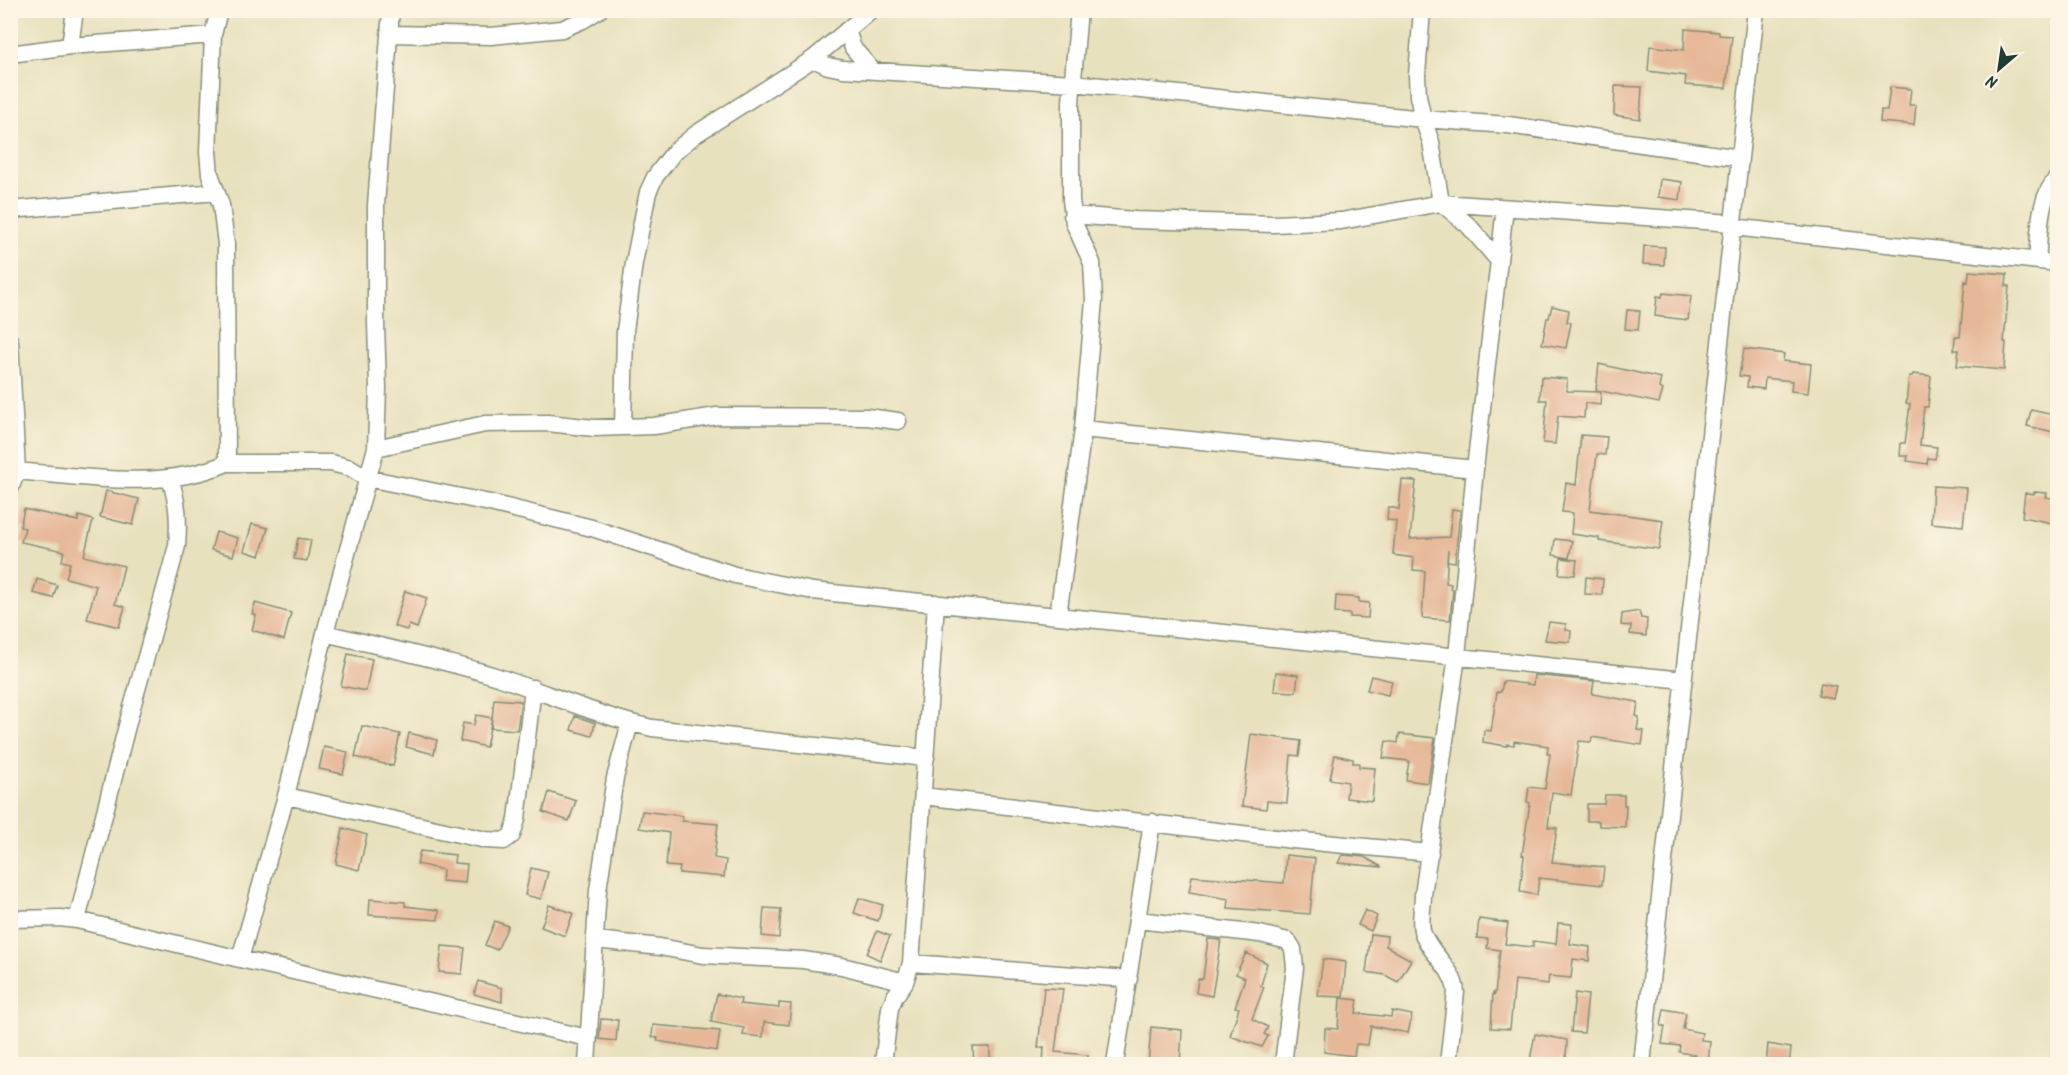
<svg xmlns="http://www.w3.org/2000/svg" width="2068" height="1075" viewBox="0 0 2068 1075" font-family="Kalam,sans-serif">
<rect width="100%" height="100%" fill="#fcf5e5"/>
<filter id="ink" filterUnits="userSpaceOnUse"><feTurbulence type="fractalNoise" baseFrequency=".0167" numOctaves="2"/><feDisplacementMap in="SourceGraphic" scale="12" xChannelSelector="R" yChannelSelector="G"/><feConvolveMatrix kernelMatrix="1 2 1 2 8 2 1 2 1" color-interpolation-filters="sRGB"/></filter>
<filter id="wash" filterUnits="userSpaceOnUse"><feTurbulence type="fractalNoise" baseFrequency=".008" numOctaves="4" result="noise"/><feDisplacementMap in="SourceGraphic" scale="24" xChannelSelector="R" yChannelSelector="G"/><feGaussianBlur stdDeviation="1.35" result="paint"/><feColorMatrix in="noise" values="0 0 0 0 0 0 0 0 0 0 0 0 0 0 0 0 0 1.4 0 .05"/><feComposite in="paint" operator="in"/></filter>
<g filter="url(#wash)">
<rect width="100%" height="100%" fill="#e8e1bd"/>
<g id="blocks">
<path fill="#e6b898" d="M1685,29L1719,32V35L1732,36L1726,88L1685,85L1686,76L1648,71L1650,46L1684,50Z
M1615,86L1642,87L1640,119L1614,115Z
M1890,87L1911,89L1909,105H1916L1914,125L1880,122L1881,110L1887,111Z
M1660,179L1682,182L1680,200L1658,197Z
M1644,246L1665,247L1664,265L1643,264Z
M1969,271L2007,274L2006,286H2009L2004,342H2006L2004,370L1957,366L1959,350H1954L1955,337H1960L1965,281L1968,282Z
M1663,293L1691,296L1688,320L1655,316L1657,296L1662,297Z
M1552,306L1569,310L1567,322L1571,323L1566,348L1542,344L1547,318H1549Z
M1627,310L1640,311L1638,330L1625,329Z
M1744,349L1784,354L1783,361L1811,364L1808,393L1791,391L1792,381L1765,378L1764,389L1747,387L1748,377L1739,376Z
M1599,364L1661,378L1659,388L1663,390L1659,403L1596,390Z
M1913,374L1931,376L1928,407H1924L1920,445L1937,447L1935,459L1928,458L1927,464L1907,461L1908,456H1900L1901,443H1905L1910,404L1906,403L1909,376H1912Z
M1541,377L1567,379V391L1601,392L1600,405L1585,403L1584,418L1558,416L1555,444L1543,443L1547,400H1540Z
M2031,410L2058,416L2054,432L2027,426Z
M1581,435L1607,437L1605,455L1597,454L1590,510L1663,520L1659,549L1599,541V538L1571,534L1573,513L1562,512L1566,483L1576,485Z
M1402,480L1416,481L1410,539L1449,537L1452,509L1460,510L1455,562L1447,561L1448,550L1446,583L1451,584L1450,589H1453L1450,620L1422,618L1425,571L1413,570L1414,558L1393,555L1396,521L1387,520L1388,507L1399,509Z
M1933,486L1967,488L1963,526L1931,523Z
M106,491L139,499L133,525L100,517Z
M2034,492L2047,493L2046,497L2055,499L2052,523L2022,517L2025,493L2034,494Z
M24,509L78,521L79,516L93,520L84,556L124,566L115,604L125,607L119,627L87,619L96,586L66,578L70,563L62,561L64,551L21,542L25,528L20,527Z
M252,524L268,528L260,556L244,551Z
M216,532L238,538L233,556L211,550Z
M298,538L311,540L307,561L294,559Z
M1555,539L1572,541L1569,558L1553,555Z
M1561,558L1577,560L1575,575L1559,574Z
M1586,577L1603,579L1602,595L1585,594Z
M37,579L57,585L53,598L33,593Z
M405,591L427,598L417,628L409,625L407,630L394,626Z
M1336,596L1359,598V602L1369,603L1368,618L1350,617V614L1335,613Z
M255,603L291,613L284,640L252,630L256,615L252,614Z
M1639,611L1641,618L1647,619L1646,636L1630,634L1631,626L1621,625L1622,614Z
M1549,622L1566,624V630L1571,631L1570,642L1545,640Z
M348,654L372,659L366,691L341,686Z
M1276,672L1298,675L1296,692L1274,691Z
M1534,675L1594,681L1592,694L1638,702L1636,716L1639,717L1637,730L1644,731L1642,745L1592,737L1591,742L1579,741L1571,795L1552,792L1548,827L1557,828L1552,862L1604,867L1602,885L1539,878L1537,895L1520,892L1524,856L1522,855L1530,803L1527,802L1529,787L1545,789L1550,754H1547L1548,746L1514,741V745L1507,744V746L1483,742L1484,730L1491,731L1497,692H1501L1503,681L1533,685Z
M1371,676L1392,681L1388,695L1367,690Z
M1821,683L1836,686L1833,698L1818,695Z
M494,699L521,701L517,730L491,728Z
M476,715L492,718L486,747L460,741L463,723L474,725Z
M575,716L595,723L592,736L571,730Z
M362,726L400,734L393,766L355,757Z
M409,733L437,740L434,754L406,747Z
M1251,734L1301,741L1299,756L1291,755L1287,803L1267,801L1266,809L1242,806Z
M1399,734L1435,738L1428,783L1406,780L1409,761L1383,758L1386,741L1398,743Z
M324,747L348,752L343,774L319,769Z
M1335,755L1353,759V763H1359V767L1375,768L1372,801L1346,798L1348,782L1330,779Z
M549,792L576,801L569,821L543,812Z
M1605,795H1624V805H1626L1625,827L1599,826V821H1587V804H1604Z
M642,811L682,816V821L718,824L714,858L726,860L724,877L679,873L680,867L666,866L669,833L639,828Z
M343,828L367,835L359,870L336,864Z
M420,851L455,855L454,863L467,864L465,883L442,881L443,870L417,864Z
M1286,855L1315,858L1310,914L1228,908L1229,899L1189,892L1192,876L1284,883Z
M1342,855L1364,857L1382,867L1338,863Z
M531,868L548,872L541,899L525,895Z
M859,898L883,905L878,921L854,913Z
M370,899L405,902V906L439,910L438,920L369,915Z
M549,905L573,913L565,936L541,927Z
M764,908L781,909L779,938L762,936Z
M1365,910L1377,916L1371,931L1358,925Z
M1479,919L1508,923L1505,944L1533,947V941L1556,944L1558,923L1572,924L1570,944L1590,947L1589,961L1573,959L1571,978L1549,976L1548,984L1515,980L1510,1029L1491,1028L1493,993L1495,994L1500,950L1487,948L1488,939L1477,938Z
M495,921L508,926L497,950L485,945Z
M877,931L890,936L880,960L867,954Z
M1371,934L1387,936L1386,946L1411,960L1398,982L1385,975L1366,972Z
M1208,939L1221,940L1212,996L1196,993L1198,979H1203Z
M442,946L465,948L462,974L439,972Z
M1246,953L1267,963L1261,986L1264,987L1252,1019L1268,1027L1264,1034L1268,1036L1262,1047L1230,1036L1239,1008L1235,1007L1245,978L1236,974Z
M1323,959L1346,962L1343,997L1318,996Z
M478,981L502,988V1002L474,994Z
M1044,988L1063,989L1055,1052L1088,1055V1065H1043L1044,1047L1038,1048Z
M1575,993L1588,995L1584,1033L1571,1032Z
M717,994L741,999L740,1004L779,1008V1003L791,1004L789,1025L764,1022L763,1037L743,1035L744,1028L711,1022Z
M1340,998L1358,1000L1356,1013L1391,1017L1392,1011L1412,1015L1408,1033L1371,1026L1368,1045L1356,1044L1354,1056L1324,1052L1325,1028L1338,1029Z
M1664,1009L1686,1013L1683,1029L1702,1033L1701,1040L1710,1041L1708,1065H1694L1695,1055L1679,1052L1680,1046L1662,1044L1665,1026H1661Z
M601,1019L618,1020L616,1041L599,1039Z
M653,1025L720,1031L717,1051L657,1041L658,1038L652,1037Z
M1151,1027L1182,1030L1180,1065H1148Z
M1535,1034L1567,1040L1566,1059H1560L1559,1065H1529Z
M1768,1044L1791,1048L1789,1065H1766Z
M973,1047H990V1065H974Z"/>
</g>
</g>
<g filter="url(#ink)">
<use href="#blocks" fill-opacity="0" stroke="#848f78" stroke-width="1.5"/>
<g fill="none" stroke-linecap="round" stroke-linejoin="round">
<g stroke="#848f78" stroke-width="19">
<path id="minor" d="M219,10L213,35L208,152L210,174L221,205L226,244L227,463
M1422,10L1417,75L1418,96L1423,119L1431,142L1441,203L1733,223
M847,30L853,48L872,70
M390,34L491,36L562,29L583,20L599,10
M70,46L75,10
M10,54L70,46L213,35
M813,59L828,66L843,69L1073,83L1423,119L1508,125L1740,158
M10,210L216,192
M1072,215L1135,220L1274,224L1341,221L1441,203L1468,225L1499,261
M1733,227L2058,263
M2037,261C2040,233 2037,199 2058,177
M10,341L17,471L10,489
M623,427L625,331L634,263L648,192L655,177L674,152L696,134L813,59L871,10
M1083,429L1475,469
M376,448L485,424L548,423L594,428L654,426L717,416L867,417L898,421
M17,471C85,477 162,491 227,463H331L351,468L367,478L490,503L592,528L735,575L813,591L1684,680
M1058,616L1083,429L1094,300L1092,263L1074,223L1071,200V102L1079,10
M325,633C382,647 439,659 495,676C547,693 598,716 652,728L926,758
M286,796L486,840L504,841L512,835L517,819L533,688
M923,796L1293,840L1430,853
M10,919L60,918L77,920L240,959L588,1038
M77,920L129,718L177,546C179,521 178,502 170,479
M1138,920L1260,934L1288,941L1293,949L1295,968L1283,1064
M596,940L660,947L703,955L803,960L842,966L905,982
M240,959L286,796L325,633L376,448L378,388L376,324V205L391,10
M911,963L1129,979
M587,1064L598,890L615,778L630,723
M883,1064L890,1008L895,996L905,982L911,963L936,603
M1115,1064L1152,822
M1448,1064L1456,992C1454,968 1431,955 1423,934C1419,924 1423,906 1423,895L1457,656L1475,469L1505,208
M1642,1064L1756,10"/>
</g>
<use href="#minor" stroke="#fff" stroke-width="16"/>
</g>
</g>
<rect width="2068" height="1075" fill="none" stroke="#fcf5e5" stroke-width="36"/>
<g transform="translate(1999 69) rotate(209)" stroke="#fcf5e5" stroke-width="4.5" paint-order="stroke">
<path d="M0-4.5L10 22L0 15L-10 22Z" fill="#1f3d34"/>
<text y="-9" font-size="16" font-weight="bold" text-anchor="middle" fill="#1f3d34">N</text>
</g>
</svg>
